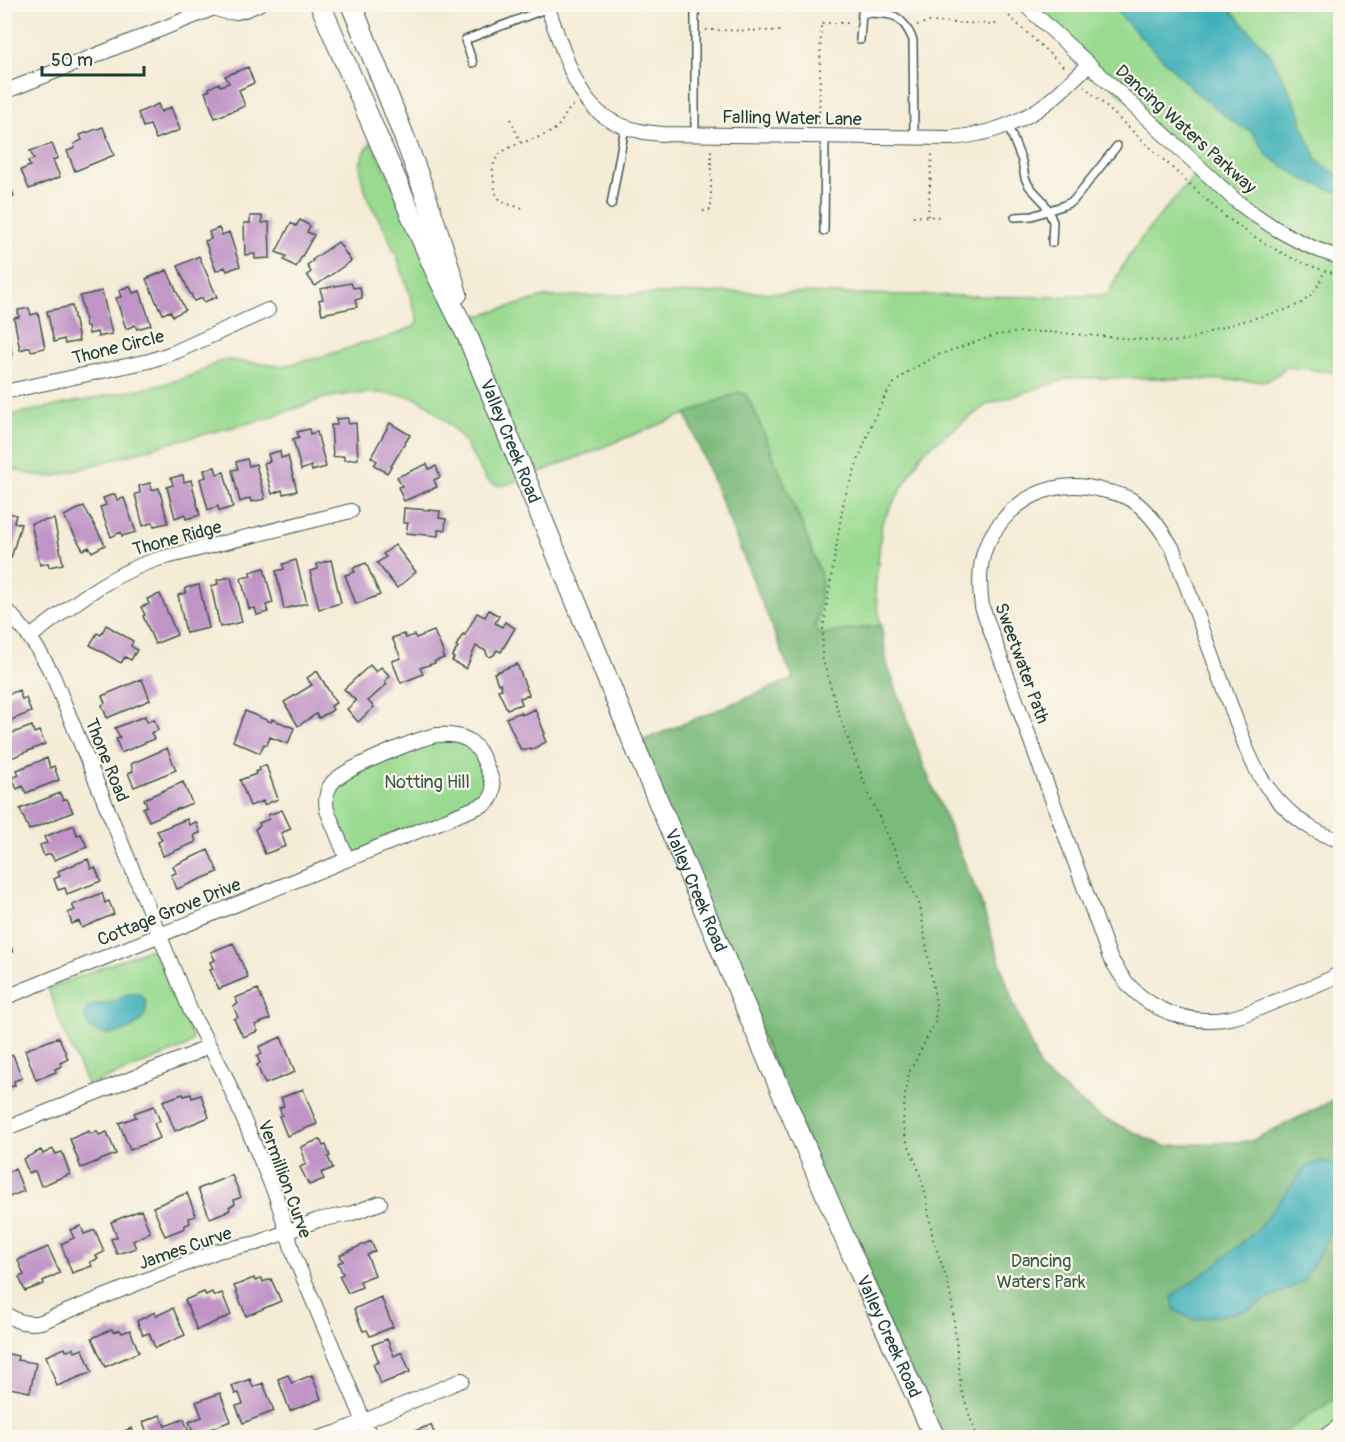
<svg xmlns="http://www.w3.org/2000/svg" width="1345" height="1442" viewBox="0 0 1345 1442" font-family="Pangolin,sans-serif">
<rect width="100%" height="100%" fill="#fbf7ec"/>
<filter id="ink" filterUnits="userSpaceOnUse"><feTurbulence type="fractalNoise" baseFrequency=".0167" numOctaves="2"/><feDisplacementMap in="SourceGraphic" scale="12" xChannelSelector="R" yChannelSelector="G"/><feConvolveMatrix kernelMatrix="1 2 1 2 8 2 1 2 1" color-interpolation-filters="sRGB"/></filter>
<filter id="wash" filterUnits="userSpaceOnUse"><feTurbulence type="fractalNoise" baseFrequency=".008" numOctaves="4" result="noise"/><feDisplacementMap in="SourceGraphic" scale="24" xChannelSelector="R" yChannelSelector="G"/><feGaussianBlur stdDeviation="1.35" result="paint"/><feColorMatrix in="noise" values="0 0 0 0 0 0 0 0 0 0 0 0 0 0 0 0 0 1.4 0 .05"/><feComposite in="paint" operator="in"/></filter>
<g filter="url(#wash)">
<rect width="100%" height="100%" fill="#f5ecd7"/>
<path fill="#99da90" stroke="#5c8c62" stroke-width="1.5" d="M1024,5H1340V373L1287,367L1268,381L1144,378H1070L988,404L923,452L882,522L875,590L887,664L924,767L979,897L1012,1000L1041,1071L1098,1116L1164,1146L1251,1141L1340,1097V1429L1328,1438L935,1437L634,744L793,679L686,414L525,478C511,483 498,491 486,479L462,438L453,428L428,405L418,399L408,396L379,393L350,394L324,398L266,419L176,441L56,476C39,479 22,471 5,467V416L165,384L198,373L218,362L229,360L282,366L317,358L352,347L361,343L381,340L415,326L417,323V317L399,262L384,227L369,202L362,180L360,165L363,155L371,142L464,320L544,297L735,292L1040,297L1108,295C1128,247 1167,208 1201,168Z
M429,737L474,745L491,799L347,859L327,793L330,787Z
M146,950H152L158,957L192,1036V1041L187,1046L88,1086L65,1035L48,989Z"/>
<path fill="#7aba7a" stroke="#4c7c57" stroke-width="1.5" d="M740,392L746,395L752,405L803,527L820,573L822,583L816,627L818,632L821,634L881,625L887,664L924,767L979,897L1012,1000L1041,1071L1098,1116L1164,1146L1251,1141L1340,1097V1395L1289,1429L1269,1437H935L635,744L793,679L686,414L734,394Z"/>
<path fill="#41b1ba" stroke="#307777" stroke-width="1.5" d="M1110,5H1227L1229,8L1270,54L1300,112L1301,123L1318,161L1340,177V189L1336,192L1301,178L1268,156L1251,131L1236,124L1197,94Z
M132,993C147,992 150,1009 142,1019C136,1027 127,1031 118,1033C105,1036 86,1033 85,1017C85,1014 86,1010 88,1008C92,1003 100,1005 106,1003C115,1002 123,995 132,993Z
M1322,1161L1333,1163L1340,1174V1199L1331,1232L1304,1281L1247,1310L1193,1320L1175,1310L1172,1297L1181,1289L1212,1268L1256,1231L1306,1167Z"/>
<g id="blocks">
<path fill="#c094c6" d="M248,67L254,83L239,90L245,106L215,118L205,92L210,90L209,88L219,83L220,86L229,83L225,76Z
M158,104L161,112L171,107L180,130L156,139L150,125L143,127L138,113Z
M103,127L114,155L75,171L67,151L75,148L74,144L82,140L80,135Z
M52,144L58,158L53,160L60,177L29,189L21,170L30,166L28,161L34,159L30,151Z
M8,173L10,178L7,179L14,196L4,200V175Z
M250,216H262V223L269,222L270,258L255,259V254L245,255L244,223H250Z
M300,220L310,226L307,232L314,235L296,267L284,260L286,256L276,252L291,223L296,226Z
M219,228L222,235L229,232L240,266L227,271L225,267L216,271L205,241L211,239L209,232Z
M338,242L351,261L315,286L307,275L311,272L307,265L313,261L312,260Z
M199,256L217,297L204,302L202,298L194,301L191,294H190L178,266Z
M167,270L185,310L173,316L170,311L163,314L160,307L159,308L146,279Z
M351,283L353,288L360,287L362,298L355,300L357,307L322,314L319,300L323,299L320,289Z
M130,286L133,293L140,291L151,325L137,329L135,325L126,329L116,298L121,297L119,290Z
M102,291L112,334L98,337L97,332L89,334L88,326H86L80,296Z
M72,306L79,341L65,344L64,339L54,342L47,311Z
M29,308L31,315L38,313L45,348L31,351L30,347L20,350L14,318L19,317L18,310Z
M4,325H6L12,355L4,357Z
M348,418V424L356,423L358,459L344,460V456L333,457L331,425H337L336,419Z
M390,423L410,435L387,473L374,465L377,461L371,457Z
M309,429L310,434L317,432L326,467L312,471L311,466L301,470L293,439L299,437L297,432Z
M280,451L281,458L288,456L297,491L283,494L282,490L272,494L264,463L270,461L268,454Z
M247,459L249,466L256,464L265,499L251,502L250,498L240,502L232,470L238,469L236,462Z
M427,464L429,469L436,466L440,477L434,480L437,487L404,501L398,487L402,486L397,477Z
M215,467L217,474L224,472L233,507L219,511L218,506L208,510L200,479L206,477L204,470Z
M183,475L184,482L191,480L200,515L186,519L185,514L175,518L167,487L173,485L171,478Z
M150,483L152,490L159,488L168,523L154,526L153,522L143,526L135,494L140,493L139,486Z
M115,494L117,500L124,498L136,532L122,536L121,532L111,537L100,507L106,505L103,498Z
M84,506L105,545L92,552L89,547L83,550L64,516Z
M404,508L440,511L439,518L446,519L445,530H438V536L406,533L408,523H403Z
M5,512L16,515L14,522L21,524L11,558L4,556Z
M54,519L63,564L49,567L48,563L40,565L31,523Z
M395,545L416,572L397,588L377,563L386,557L383,554Z
M296,560L307,603L284,609L276,571L284,569L283,564Z
M331,560L341,603L319,609L310,571L318,569L317,564Z
M366,563L380,595L356,604L345,575L355,572L353,568Z
M264,568L273,603L266,605L268,612L257,615L255,608L249,609L241,578L251,576L250,572Z
M231,577L242,622L220,627L211,586L218,584L217,580Z
M199,585L209,628L186,633L178,595L186,593L185,588Z
M160,594L177,635L155,644L143,616L145,615L141,607L149,604L147,599Z
M489,610L499,616L495,623L502,627L505,622L515,628L501,652L497,650L494,655L490,657L487,655L486,651L476,646L466,669L452,661L454,658L452,657L458,647L456,646L463,634L465,635L477,613L485,617Z
M106,625L133,641L131,646L137,650L131,660L125,657L121,663L90,645L97,633L101,635Z
M434,631L444,654L442,655L444,658L435,661V663L420,668L423,674L401,683L392,661L401,658L392,638L404,634L406,638L414,635L416,638Z
M517,664L529,695L520,698L522,704L507,709L498,690L502,689L500,683L498,684L494,673Z
M370,665L376,672L381,667L390,676L385,681L387,684L368,701L374,707L358,722L347,709L356,701L344,689Z
M317,671L336,703L331,706L333,710L324,715L319,718L316,714L298,726L284,702L312,685L307,678Z
M142,679L150,700L107,718L102,705L105,703L102,696Z
M19,690L22,700L26,698L31,712L4,723V696Z
M535,709L545,734L543,735L546,742L531,750L530,748L524,751L523,749L521,750L506,718L521,712L522,715Z
M245,711L271,722L272,719L294,728L288,744L270,737L267,745L264,744L260,753L233,741Z
M145,716L147,722L154,719L158,730L151,733L154,739L121,753L116,739L120,738L115,728Z
M32,726L34,733L39,731L45,744L4,761V736Z
M167,748L176,770L134,787L128,773L133,771L131,764Z
M47,758L50,768L54,766L59,780L26,793L23,786L17,789L12,778L19,775L17,770Z
M266,765L278,799L264,805L263,801L250,806L240,780L256,774L255,772L260,770L259,768Z
M183,782L192,803L149,821L143,808L147,806L144,799Z
M60,793L63,800L67,799L73,812L29,830L20,809Z
M282,810L291,829L281,833L286,846L265,854L255,829L260,826L259,823L269,819L268,815Z
M187,819L189,825L196,822L200,833L194,835L196,842L163,856L158,842L162,840L157,831Z
M74,825L77,835L81,834L87,847L54,860L51,854L44,856L40,845L47,843L44,837Z
M208,850L218,872L177,889L171,875L176,873L173,866Z
M88,859L91,869L95,867L101,881L67,894L65,888L58,890L54,879L60,876L58,871Z
M102,893L105,903L109,901L114,914L82,928L79,921L72,924L68,913L75,910L72,905Z
M4,930L13,952L4,956Z
M233,943L248,977L219,989L210,970L213,969L210,962L215,960L211,952Z
M258,989L270,1019L255,1025L258,1031L243,1037L234,1019L238,1017L233,1006L238,1004L235,998Z
M59,1037L68,1059L60,1063L62,1066L55,1069L56,1072L36,1080L25,1050Z
M281,1037L295,1072L265,1084L257,1065L260,1063L257,1056L262,1054L259,1047Z
M13,1055L22,1078L14,1081L15,1085L8,1088L10,1091L4,1093V1058Z
M303,1089L317,1124L287,1136L279,1116L282,1115L279,1108L284,1106L281,1098Z
M183,1094L184,1096L191,1094L192,1098L201,1095L209,1117L175,1131L163,1101Z
M154,1106L160,1121L154,1123L160,1138L130,1150L119,1123L136,1117L134,1113Z
M89,1131L90,1134L97,1131L99,1135L107,1132L116,1154L81,1168L70,1139Z
M320,1139L323,1146L326,1145L330,1156L328,1157L333,1168L321,1173L324,1179L309,1185L300,1167L306,1164L301,1147Z
M53,1149L56,1154L62,1152L70,1174L41,1186L35,1171L29,1173L23,1159L41,1150L43,1154Z
M5,1164L8,1172L15,1169L24,1191L4,1199Z
M232,1175L241,1197L234,1200L235,1204L229,1207L230,1210L210,1218L198,1189Z
M187,1193L196,1216L189,1218L190,1223L184,1226L185,1228L165,1236L153,1207Z
M141,1210L150,1232L133,1241L136,1248L117,1254L111,1239L117,1237L111,1222Z
M81,1226L84,1234L95,1230L104,1252L96,1256L98,1259L90,1262L92,1266L72,1273L61,1244L74,1238L70,1230Z
M371,1241L375,1251L367,1255L375,1275L360,1281L362,1287L348,1293L339,1276L343,1274L338,1263L343,1261L340,1255Z
M48,1247L60,1273L43,1281L44,1284L25,1291L19,1277L24,1275L18,1260Z
M254,1278L255,1281L262,1278L263,1282L271,1279L281,1301L246,1316L234,1286Z
M204,1292L206,1295L212,1292L214,1296L222,1293L231,1315L197,1330L185,1300Z
M381,1297L393,1327L370,1336L367,1330L363,1331L354,1309Z
M173,1308L185,1335L155,1348L149,1333L143,1335L137,1321L155,1312L156,1316Z
M112,1329L113,1332L120,1330L122,1333L130,1330L139,1352L105,1367L92,1338Z
M387,1339L394,1356L402,1352L410,1372L381,1384L373,1364L379,1362L372,1345Z
M65,1348L66,1351L74,1348L75,1352L83,1349L92,1372L57,1386L46,1356Z
M4,1353L18,1356L17,1360L36,1363L30,1392L4,1387Z
M288,1375L292,1383L312,1375L321,1399L290,1411L278,1379Z
M250,1379L253,1387L263,1383L274,1411L243,1423L236,1406L243,1404L239,1393L235,1394L232,1386Z
M220,1393L231,1421L194,1435L189,1422L202,1417L196,1402Z
M160,1415L165,1426L184,1419L189,1433L178,1438H149L143,1422Z
M431,1425L436,1438H408L407,1434Z
M132,1428L135,1438H108V1437Z"/>
</g>
</g>
<g filter="url(#ink)">
<use href="#blocks" fill-opacity="0" stroke="#3f574c" stroke-width="1.5"/>
<g fill="none" stroke-linecap="round" stroke-linejoin="round">
<g stroke="#3f574c" stroke-width="10">
<path id="lane" d="M860,40L862,13C890,14 900,10 913,40L914,137
M473,63L465,40L548,8
M1008,126L1022,161L1025,178L1029,186L1043,201L1048,210L1053,222L1052,243
M695,135V4
M611,205L625,127
M1015,217L1032,216L1062,206L1073,201L1117,146
M824,231L825,137"/>
</g>
<g stroke="#3f574c" stroke-width="16">
<path id="street" d="M547,4C552,21 558,37 564,53C579,94 593,121 640,131C647,133 655,133 663,134L950,138C986,135 1019,125 1048,102C1062,91 1075,77 1089,65
M1024,4L1235,200C1264,223 1304,248 1340,257
M214,8C232,16 242,12 259,4
M4,92L214,8L216,4
M4,392L149,361L175,352L268,310
M4,608C25,627 40,651 53,676L191,1012L224,1073L276,1196L295,1258L371,1438
M30,637C73,605 106,576 158,559L351,511
M1340,840C1312,834 1285,811 1268,788C1259,777 1253,763 1247,750L1173,549C1162,531 1150,512 1132,500C1123,495 1111,492 1101,490C1053,476 1009,500 987,544C978,564 979,586 982,607L1110,958C1114,964 1118,971 1123,978C1147,1010 1190,1026 1230,1018C1245,1015 1260,1008 1274,1002C1293,995 1311,987 1330,979L1340,973
M4,998L485,804C496,796 494,786 490,775C484,762 481,748 468,740C459,735 448,734 437,735C419,738 343,769 332,783C326,791 325,800 327,810L347,859
M4,1129L191,1055L209,1045
M4,1312C15,1322 27,1325 41,1322L218,1251L257,1243L318,1220L350,1214L380,1203
M319,1438L336,1433L462,1380"/>
</g>
<g stroke="#3f574c" stroke-width="22">
<g id="secondary">
<path id="s1" d="M320,4L438,277L468,337L634,744L767,1058L849,1248L935,1438"/>
<path d="M351,4C390,99 429,195 457,294"/>
<path d="M1328,1438L1340,1429"/>
</g>
</g>
<path stroke="#3f574c" stroke-width="2" stroke-dasharray="1.5 4.5" stroke-linecap="butt" d="M296,4L297,6L300,4
M996,4L1065,68
M917,25L928,22L997,24
M706,30L784,31
M1084,86L1223,215C1262,243 1293,263 1340,275
M511,119L520,142
M819,124L821,23H852
M522,208C504,203 496,203 494,183C494,178 492,173 493,168C495,143 537,142 554,130C563,123 565,111 574,105
M703,211L711,210V147
M913,216L942,217
M928,216L932,154
M978,1438L971,1420L961,1388L952,1303L947,1280L933,1239L926,1196L918,1168L906,1139L903,1123L905,1095L909,1073L935,1022L936,1005L920,906L867,790L839,715L822,657L823,628L844,499L872,423L883,400L893,384L909,371L938,355L996,335L1021,332H1047L1173,342L1191,339L1225,326L1285,310L1302,303L1313,293L1319,284L1324,271"/>
<use href="#lane" stroke="#fff" stroke-width="7"/>
<use href="#street" stroke="#fff" stroke-width="14"/>
<use href="#secondary" stroke="#fff" stroke-width="20"/>
</g>
</g>
<g text-anchor="middle" stroke-width="4.5" stroke-linejoin="round" paint-order="stroke">
<g font-size="18" fill="#1f3d34" stroke="#fbf7ec">
<text transform="translate(792 118) rotate(1)" y="6">Falling Water Lane</text>
<text transform="translate(1186 129) rotate(42)" y="6">Dancing Waters Parkway</text>
<text transform="translate(118 347) rotate(-14)" y="6">Thone Circle</text>
<text dy="6" stroke="none"><textPath href="#s1" startOffset="477">Valley Creek Road</textPath></text>
<text transform="translate(177 538) rotate(-15)" y="6">Thone Ridge</text>
<text transform="translate(1022 663) rotate(70)" y="6">Sweetwater Path</text>
<text transform="translate(107 760) rotate(68)" y="6">Thone Road</text>
<text dy="6" stroke="none"><textPath href="#s1" startOffset="963">Valley Creek Road</textPath></text>
<text transform="translate(169 912) rotate(-22)" y="6">Cottage Grove Drive</text>
<text transform="translate(285 1179) rotate(70)" y="6">Vermillion Curve</text>
<text transform="translate(185 1248) rotate(-19)" y="6">James Curve</text>
<text dy="6" stroke="none"><textPath href="#s1" startOffset="1449">Valley Creek Road</textPath></text>
</g>
<g font-size="18" fill="#375c46" stroke="#fbf7ec">
<text x="427" y="788">Notting Hill</text>
<text x="1041" y="1267">Dancing<tspan x="1041" dy="21">Waters Park</tspan></text>
</g>
</g>
<rect width="1345" height="1442" fill="none" stroke="#fbf7ec" stroke-width="24"/>
<path d="M42 66v9h102v-9" fill="none" stroke="#1f3d34" stroke-width="3"/>
<text x="51" y="66" font-size="18" fill="#1f3d34" stroke="#fbf7ec" stroke-width="4.5" paint-order="stroke">50 m</text>
</svg>
